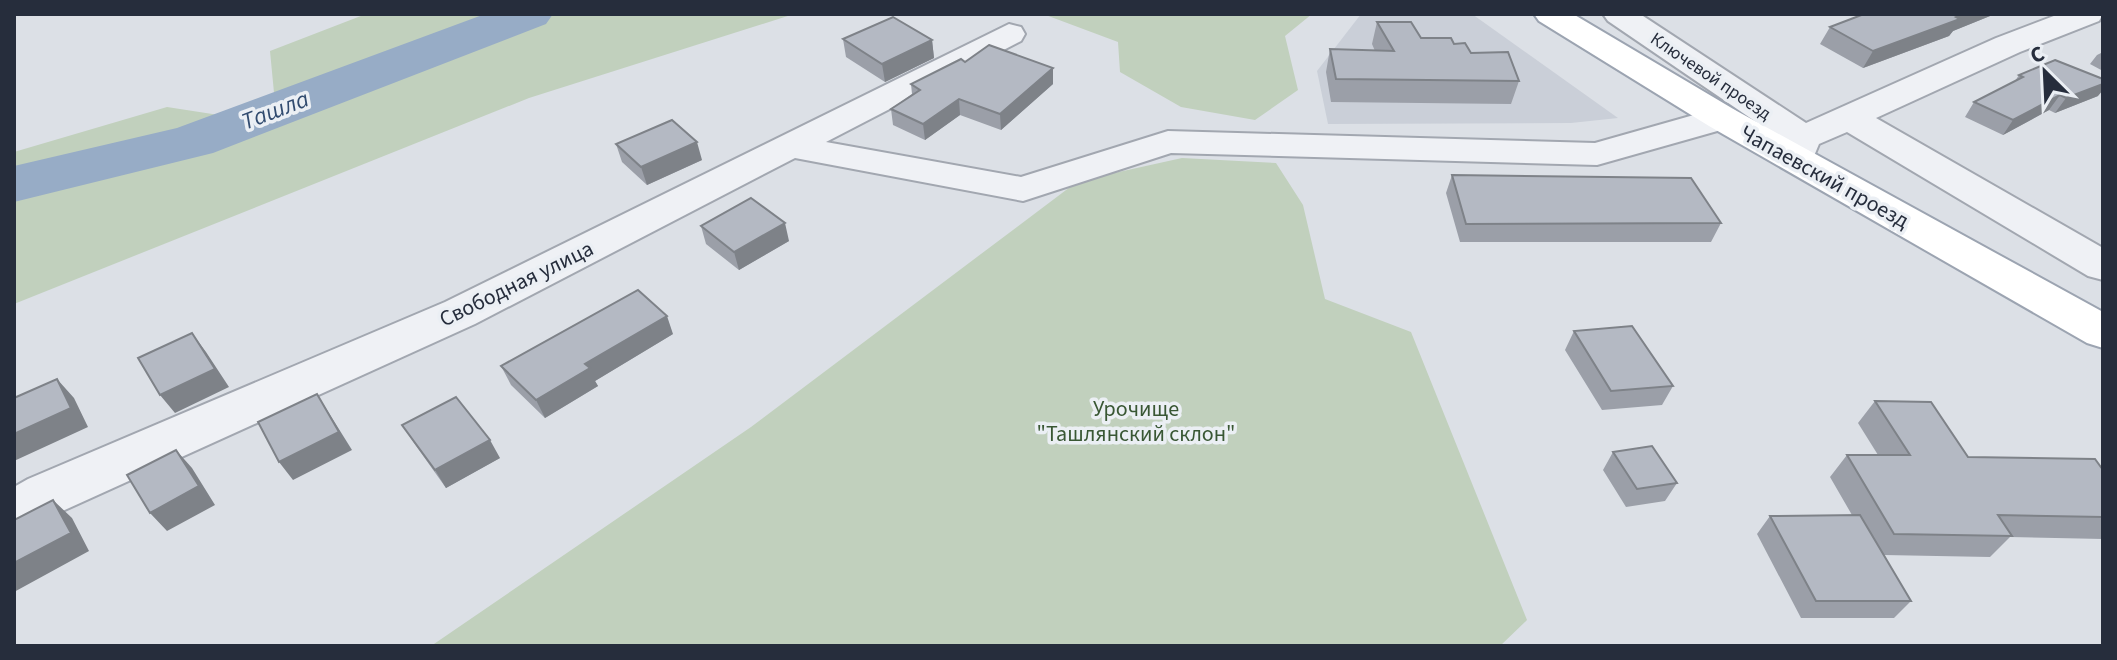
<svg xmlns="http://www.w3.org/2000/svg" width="2117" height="660" viewBox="0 0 2117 660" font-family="'Source Sans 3',sans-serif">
<rect width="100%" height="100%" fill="#dce0e6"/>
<path fill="#cacfd8" d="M1361,14H1472L1618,118L1571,123L1328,124L1317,71Z"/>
<path fill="#c1d0bd" d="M366,14H794L529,98L14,304V152L167,107L277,124L270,51Z
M1043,14H1312L1285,36L1298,90L1255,120L1181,107L1120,72L1118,42Z
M1182,158L1276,163L1303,205L1325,299L1411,332L1527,620L1500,646H431L751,427L1078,181Z"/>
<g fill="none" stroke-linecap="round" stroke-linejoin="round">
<path fill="#97acc6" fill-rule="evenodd" d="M485,14H553L546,24L213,153L14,202V166L177,128Z"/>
<g stroke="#a2a7b0" stroke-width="4">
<path id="minor" d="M1603,14H1640L1806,123L1996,38L2059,14H2103L2099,21L2020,52L1876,118L2103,248V280L2088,276L1847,132L1819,144L1809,168L1796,171L1783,168L1777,160L1784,141L1608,21Z
M1009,24L1021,27L1025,34L1021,41L826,142L1021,177L1168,131L1595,143L1722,107L1735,110L1740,118L1735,126L1597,165L1171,153L1023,201L795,158L475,324L14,533V487L28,479L445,302Z"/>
</g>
<g stroke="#9ca4b1" stroke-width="4">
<path id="primary" d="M1534,14H1573L1735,110L2103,312V348L2087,343L1709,126L1539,21Z"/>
</g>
<use href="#minor" fill="#eff1f5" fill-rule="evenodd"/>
<use href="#primary" fill="#fff" fill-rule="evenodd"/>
</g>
<path fill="#9b9fa8" d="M1864,14H1995L1953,31L1949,36L1863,68L1820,44L1830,27Z
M1377,22L1421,38L1454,44L1519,81L1511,104L1331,102L1326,72L1330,49L1375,51L1372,44Z
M843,39L932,40L934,58L885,82L846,57Z
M2103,52V71L2090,64L2097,55Z
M965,62L1053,68V84L1001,130L960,115L925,140L893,125L891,109L912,94L911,84Z
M2019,75L2098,96L2055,113L2049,110L2003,135L1965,117L1974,102L2015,81Z
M616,144L702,160L647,185L622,162Z
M1452,175L1721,223L1711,242H1460L1446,193Z
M701,226L789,241L739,270L706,244Z
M1574,331L1673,386L1662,405L1602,410L1565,350Z
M673,334L595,381L598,386L545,418L511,385L501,366Z
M1875,401L1968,457L2103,470V539L2010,537L1990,557L1884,555L1911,601L1894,618H1801L1757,534L1770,516L1852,515L1830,477L1847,455H1878L1858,423Z
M402,425L500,458L446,488L414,443Z
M1613,452L1677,483L1665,501L1626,507L1603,470Z"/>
<path fill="#7e8288" d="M1963,14H1995L1953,31L1949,36L1863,68L1873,51Z
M932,40L934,58L885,82L882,64Z
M1053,68V84L1001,130L1000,114Z
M2103,84V90L2098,96L2055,113L2066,98Z
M2060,95L2049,110L2003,135L2013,120Z
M959,99L960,115L925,140L923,124Z
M697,142L702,160L647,185L641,167Z
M785,223L789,241L739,270L734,252Z
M667,316L673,334L595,381L598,386L545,418L536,400L585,364Z
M192,333L206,352L229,387L175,413L160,395Z
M57,379L74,398L88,427L14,461V434Z
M317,394L352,450L293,480L279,462Z
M490,440L500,458L446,488L435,470Z
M176,450L192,468L215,505L167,531L150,513Z
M53,500L72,518L89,551L14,592V563Z"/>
<path fill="#b4b9c3" stroke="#7e8288" stroke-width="2" d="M1864,14H1963L1956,17L1960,19L1873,51L1830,27Z
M893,17L932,40L882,64L843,39Z
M1377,22H1411L1421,38H1451L1454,44L1465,43L1471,53L1508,52L1519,81L1336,79L1330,49L1394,51Z
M989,45L1053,68L1000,114L959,99L923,124L891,109L920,90L911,84L961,59L965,62Z
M2055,60L2103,79V84L2066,98L2060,95L2013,120L1974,102L2023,77L2019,75Z
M672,120L697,142L641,167L616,144Z
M1452,175L1691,178L1721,223L1466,224Z
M751,198L785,223L734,252L701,226Z
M638,290L667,316L585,364L590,368L536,400L501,366Z
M1632,326L1673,386L1611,391L1574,331Z
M192,333L215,369L160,395L138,358Z
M57,379L71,408L14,434V398Z
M317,394L339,432L279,462L258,422Z
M456,397L490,440L435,470L402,425Z
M1875,401L1931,402L1968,457L2095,459L2103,470V517L1998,515L2012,536L1894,534L1847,455H1910Z
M1652,446L1677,483L1637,489L1613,452Z
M176,450L199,486L150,513L127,475Z
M53,500L71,533L14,563V520Z
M1860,515L1911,601H1816L1770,516Z"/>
<g text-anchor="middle" stroke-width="7" stroke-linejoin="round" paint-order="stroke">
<g font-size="18" fill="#262d3c" stroke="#ebeff4">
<text transform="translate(1711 76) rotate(34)" y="6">Ключевой проезд</text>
</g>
<g font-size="22" fill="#262d3c" stroke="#ebeff4">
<text transform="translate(1825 176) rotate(29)" y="8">Чапаевский проезд</text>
<text transform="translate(516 283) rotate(-26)" y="8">Свободная улица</text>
</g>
<g font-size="22" fill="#395734" stroke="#ebeff4">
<text x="1136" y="416">Урочище<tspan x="1136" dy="25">"Ташлянский склон"</tspan></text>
</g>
<g font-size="24" font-style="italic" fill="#314b6f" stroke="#ebeff4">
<text transform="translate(275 110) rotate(-21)" y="8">Ташла</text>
</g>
</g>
<rect width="2117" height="660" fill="none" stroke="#262d3c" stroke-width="32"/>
<g transform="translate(2045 72) rotate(336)" stroke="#ebeff4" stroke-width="6" paint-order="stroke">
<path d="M0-6L14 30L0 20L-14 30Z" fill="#262d3c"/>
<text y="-12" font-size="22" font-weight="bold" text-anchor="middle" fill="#262d3c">С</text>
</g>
</svg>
